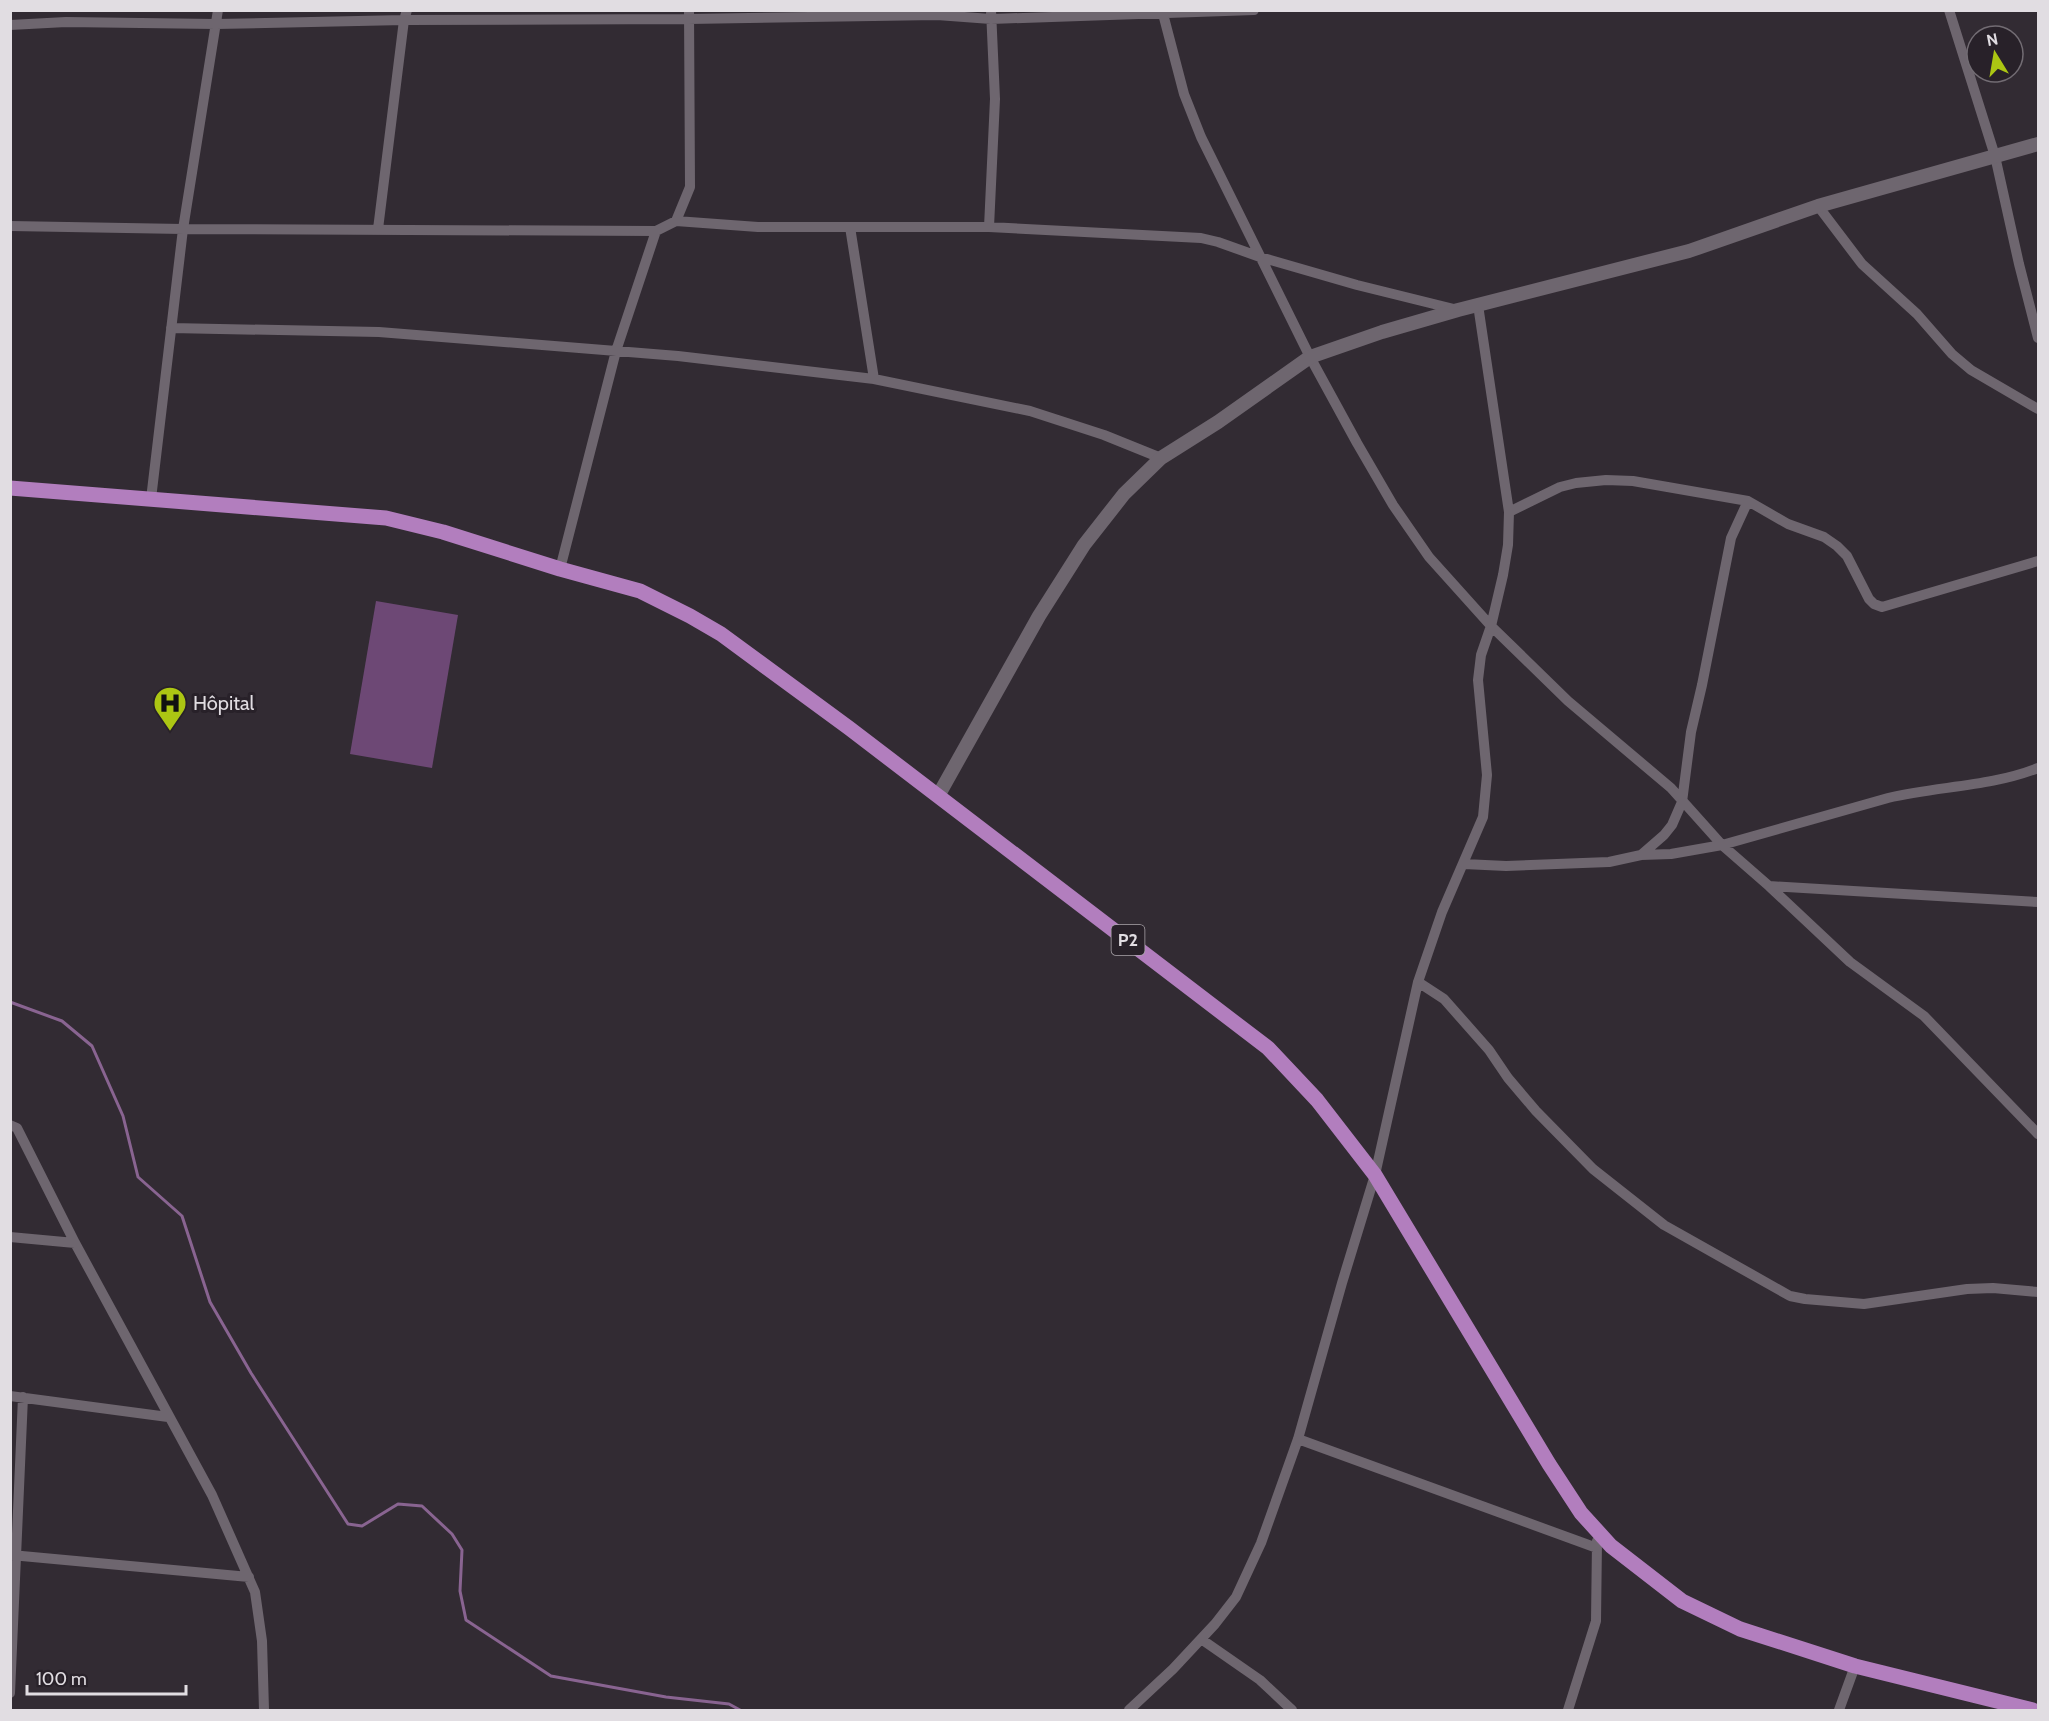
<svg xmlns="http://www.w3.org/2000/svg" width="2049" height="1721" viewBox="0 0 2049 1721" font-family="Cabin,sans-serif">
<rect width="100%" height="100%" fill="#322b33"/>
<path fill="#6d4875" d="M376,601L458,615L432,768L350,754Z"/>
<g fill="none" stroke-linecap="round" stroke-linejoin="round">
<path stroke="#896491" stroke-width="3" d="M10,1002L62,1021L92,1046L123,1116L138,1177L182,1216L210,1302L251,1373L348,1524L362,1526L398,1504L422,1506L452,1534L462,1550L460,1591L466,1620L551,1676L666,1697L729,1704L740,1710"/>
<path stroke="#6e666f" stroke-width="10" d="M1162,10L1184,94L1201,137L1310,357L1357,443L1393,505L1429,557L1491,626L1568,701L1671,788L1722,845L1769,886L1850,962L1924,1016L2038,1134
M1949,10L1995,156L2019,264L2038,338
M10,25L66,22L216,24L404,20L689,19L937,15L991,19L1254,10
M1818,206L1862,264L1917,314L1952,354L1971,370L2038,409
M676,221L690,187L689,10
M10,226L183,229L656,231L676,221L758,227H989L1201,238L1218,242L1260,257L1357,285L1458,310
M850,227L874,379
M989,227L995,99L991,10
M378,229L404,20L407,10
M171,328L379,332L678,356L874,379L1030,411L1104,435L1161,458
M151,499L183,229L218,10
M1509,512L1560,487L1576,483L1606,480L1633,481L1748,501L1788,524L1824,537L1837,546L1847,556L1869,599L1874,604L1882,607L2038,561
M560,569L616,351L656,231
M1641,855L1671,854L1722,845L1888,798C1938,786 1990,787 2038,768
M1464,864L1506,866L1609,862L1641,855L1664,835L1672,825L1682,802L1691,732L1702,685L1731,538L1748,501
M1769,886L2038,902
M1418,982L1444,999L1489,1050L1508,1078L1536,1111L1593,1169L1664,1225L1790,1296L1805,1299L1864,1304L1967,1289L1993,1288L2038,1292
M10,1125L17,1128L19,1132L75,1243L212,1495L255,1592L262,1641L264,1710
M10,1237L75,1243
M10,1396L168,1417
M1298,1439L1597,1548
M11,1555L249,1577
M1201,1639L1260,1680L1292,1710
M10,1693L23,1397
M1129,1710L1173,1669L1215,1624L1236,1597L1261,1543L1298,1439L1342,1283L1375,1175L1418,982L1442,912L1483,817L1487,775L1478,680L1481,655L1491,626L1503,575L1508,545L1509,512L1478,305
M1568,1710L1596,1621L1597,1541
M1839,1710L1855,1666"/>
<path stroke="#6e666f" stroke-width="14" d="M938,796L1039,616L1084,545L1124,494L1161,458L1218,422L1310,357L1382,332L1458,310L1689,251L1818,206L2038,144"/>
<path stroke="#b27ebe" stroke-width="15" d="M10,488L386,518L443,532L560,569L640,591L690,616L721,634L849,728L1268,1048L1317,1100L1375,1175L1549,1464L1581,1513L1611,1546L1682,1601L1740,1629L1855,1666L2033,1710"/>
</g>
<defs>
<g id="hospital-pin" transform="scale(1.725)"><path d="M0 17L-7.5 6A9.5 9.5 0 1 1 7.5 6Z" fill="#acc613" stroke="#282129"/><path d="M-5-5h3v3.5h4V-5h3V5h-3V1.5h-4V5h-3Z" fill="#111"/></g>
</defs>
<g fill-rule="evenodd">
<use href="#hospital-pin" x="170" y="703"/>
</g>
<g text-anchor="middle" stroke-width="6" stroke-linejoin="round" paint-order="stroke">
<rect fill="#282129" stroke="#aaa5aa" stroke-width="1.5" x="1111.5" y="925" width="33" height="30" rx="4.5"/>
<g font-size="18" font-weight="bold" fill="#e1dde2">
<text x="1128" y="946">P2</text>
</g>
<g font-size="20" fill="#e1dde2" stroke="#282129" text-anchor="start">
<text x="193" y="710">Hôpital</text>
</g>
</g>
<rect width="2049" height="1721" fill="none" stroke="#e1dde2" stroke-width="24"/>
<g transform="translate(1995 54) rotate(349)"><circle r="28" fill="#282129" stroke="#726c73" stroke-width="1.5"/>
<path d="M0-4.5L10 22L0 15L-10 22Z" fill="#acc613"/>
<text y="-9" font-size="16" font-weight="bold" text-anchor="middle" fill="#e1dde2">N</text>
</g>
<path d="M27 1685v9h159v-9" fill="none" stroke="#e1dde2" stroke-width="3"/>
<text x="36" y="1685" font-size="18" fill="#e1dde2" stroke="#282129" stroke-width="4.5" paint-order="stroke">100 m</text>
</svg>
